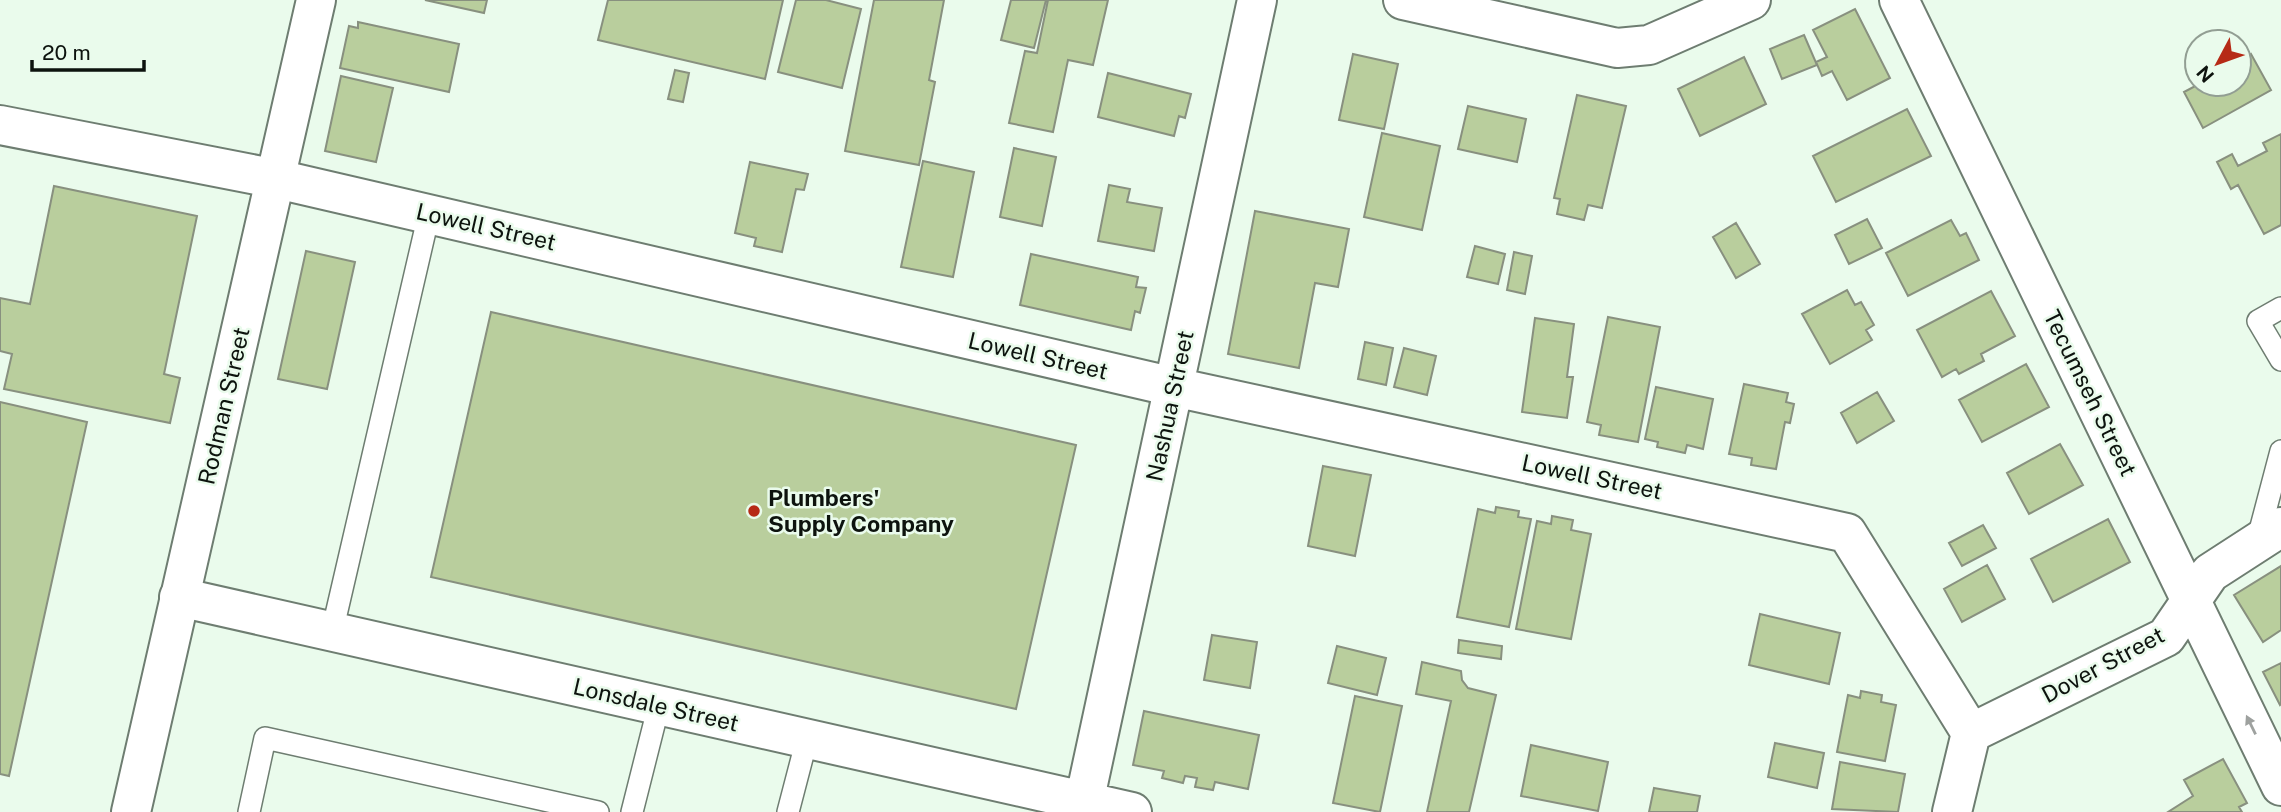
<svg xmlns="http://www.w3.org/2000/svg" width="2281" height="812" viewBox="0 0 2281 812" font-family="'Public Sans',sans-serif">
<rect width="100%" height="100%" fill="#eafbec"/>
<path fill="#b9ce9d" stroke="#88907f" stroke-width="2" d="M425,0H487L484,13Z
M608,0H783L765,79L598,40Z
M796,0H826L861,9L842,88L778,72Z
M874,0H944L929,80L935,82L919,165L845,151Z
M1011,0H1046L1034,48L1001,40Z
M1048,0H1108L1093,65L1068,60L1053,132L1009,123L1025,51L1037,53Z
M1855,9L1890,78L1847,100L1832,71L1822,76L1816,62L1827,57L1813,30Z
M358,22L459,44L449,92L340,68L349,26L358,28Z
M1804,35L1817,65L1782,79L1770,49Z
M1353,54L1398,64L1384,129L1339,120Z
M2251,54L2271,90L2203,128L2184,92L2199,84H2239V61Z
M1744,57L1766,104L1700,136L1678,89Z
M675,70L689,73L683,102L668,99Z
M1108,73L1191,94L1185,118L1179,116L1174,136L1098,117Z
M341,76L393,88L376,162L325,151Z
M1577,95L1626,106L1602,208L1588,205L1584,220L1557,214L1560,199L1554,198Z
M1468,106L1526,119L1517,162L1458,149Z
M1907,109L1931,156L1836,202L1813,156Z
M1382,133L1440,146L1422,230L1364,217Z
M2281,134V225L2264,234L2238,185L2231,189L2217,162L2232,154L2238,166L2267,151L2263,143Z
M1014,148L1056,157L1042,226L1000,217Z
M923,161L974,172L953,277L901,267Z
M750,162L808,174L804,190L796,189L782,252L754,246L756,238L735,233Z
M1109,185L1130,189L1127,202L1162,208L1154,251L1098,241Z
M54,186L197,216L164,374L180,378L170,423L4,389L12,354L0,351V298L30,304Z
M1255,211L1349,229L1338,287L1315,283L1299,368L1228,354Z
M1867,219L1882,248L1849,264L1835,235Z
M1951,220L1960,236L1966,233L1979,260L1908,296L1886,253Z
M1736,223L1760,264L1736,278L1713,237Z
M1475,246L1505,254L1498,284L1467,277Z
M306,251L355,262L327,389L278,379Z
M1514,252L1532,256L1525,294L1507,290Z
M1031,254L1138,277L1136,287L1146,288L1140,313L1135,311L1131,330L1020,305Z
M1847,290L1855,305L1861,302L1874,325L1866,330L1872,340L1830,364L1802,314Z
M1991,291L2015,336L1981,354L1984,361L1959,374L1956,369L1942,377L1917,330Z
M491,312L1076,445L1016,709L431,577Z
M1608,317L1660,327L1638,442L1599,435L1601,425L1587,422Z
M1535,318L1574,324L1567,377H1573L1567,418L1522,412Z
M1365,342L1393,348L1386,385L1358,379Z
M1404,348L1436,356L1427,395L1394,387Z
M2026,364L2049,407L1982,442L1959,400Z
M1744,384L1788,393L1786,402L1794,404L1790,423L1785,422L1776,469L1751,465L1752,458L1729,454Z
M1656,387L1713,399L1703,449L1687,445L1685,453L1657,447L1658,442L1645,439Z
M1877,392L1894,421L1857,443L1841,413Z
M0,402L87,422L9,776L0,774Z
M2060,444L2083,485L2029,514L2007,473Z
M1323,466L1371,475L1355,556L1308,546Z
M1496,507L1519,511L1518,517L1531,519L1509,627L1457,617L1478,509L1495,513Z
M1552,516L1573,520L1571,530L1591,534L1571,639L1516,629L1537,521L1551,524Z
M2108,519L2130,562L2053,602L2031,559Z
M1983,525L1996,548L1962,566L1949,543Z
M1987,565L2005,599L1962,622L1944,589Z
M2281,566V630L2263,642L2234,595Z
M1760,614L1840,633L1829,684L1749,665Z
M1212,635L1257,642L1250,688L1204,680Z
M1459,640L1502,646L1501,659L1458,653Z
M1337,646L1386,658L1377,695L1328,683Z
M1422,662L1461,671L1462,680L1468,688L1496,695L1469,812H1427L1451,701L1416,694Z
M2281,663V704L2280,705L2263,672Z
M1861,691L1882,695L1881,702L1896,705L1885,761L1837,752L1848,695L1860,698Z
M1355,696L1402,706L1380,812L1333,803Z
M1144,711L1259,735L1248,789L1215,782L1213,790L1195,787L1197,778L1185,776L1183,783L1162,778L1164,771L1133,765Z
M1775,743L1824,753L1817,788L1768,777Z
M1531,745L1608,762L1598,811L1521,796Z
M2223,759L2247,803L2239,807L2242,812H2168L2193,796L2184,780Z
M1840,762L1905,774L1898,812L1832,809Z
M1654,788L1700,796L1697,812H1649Z"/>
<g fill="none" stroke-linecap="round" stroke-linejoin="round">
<g stroke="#6e7d71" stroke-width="24">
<path id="service" d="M2281,308L2258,321L2281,360
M2257,542L2281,451
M332,632L429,214
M249,812L265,738L598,812
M632,812L659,705
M788,812L807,739"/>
</g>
<g stroke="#6e7d71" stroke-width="42">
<path id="minor" d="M1403,0L1617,48L1649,45L1751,0
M1899,0L2281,786
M0,125L277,179L1174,387L1847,533L1971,733
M179,597L1132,812
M1082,812L1257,0
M1952,812L1971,733L2166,637L2210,573L2281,527"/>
</g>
<g stroke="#6e7d71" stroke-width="42">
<path id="secondary" d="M131,812L316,0"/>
</g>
<use href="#service" stroke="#fff" stroke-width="21"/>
<use href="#minor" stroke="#fff" stroke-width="38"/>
<use href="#secondary" stroke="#fff" stroke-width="38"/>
</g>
<defs><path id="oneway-solid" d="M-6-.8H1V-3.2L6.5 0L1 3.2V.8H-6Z" transform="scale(1.75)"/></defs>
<use fill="#9ea19f" href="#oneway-solid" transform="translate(2251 725) rotate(-116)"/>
<circle fill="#b62a16" stroke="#eafbec" stroke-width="2.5" cx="754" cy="511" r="7"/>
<g text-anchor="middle" stroke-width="5" stroke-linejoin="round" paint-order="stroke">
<g font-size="23" fill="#0d130e" stroke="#eafbec">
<text transform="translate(486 227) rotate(13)" y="8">Lowell Street</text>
<text transform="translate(1038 356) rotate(13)" y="8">Lowell Street</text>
<text transform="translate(2090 393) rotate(64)" y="8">Tecumseh Street</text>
<text transform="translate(224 406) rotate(-77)" y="8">Rodman Street</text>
<text transform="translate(1170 406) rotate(-78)" y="8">Nashua Street</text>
<text transform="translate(1592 477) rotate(12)" y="8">Lowell Street</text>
<text transform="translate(2103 665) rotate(-28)" y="8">Dover Street</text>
<text transform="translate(656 705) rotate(13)" y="8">Lonsdale Street</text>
</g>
<g font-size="23" font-weight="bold" fill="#0d130e" stroke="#eafbec" text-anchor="start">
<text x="768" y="506">Plumbers'<tspan x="768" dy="26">Supply Company</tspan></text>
</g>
</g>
<g transform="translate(2218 63) rotate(229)"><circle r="33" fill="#eafbec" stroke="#929e93" stroke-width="2"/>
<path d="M0-5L12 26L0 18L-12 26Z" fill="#b62a16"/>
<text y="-10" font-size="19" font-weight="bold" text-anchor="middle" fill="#0d130e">N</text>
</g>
<path d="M32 60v10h112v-10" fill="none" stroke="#0d130e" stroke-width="3.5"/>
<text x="42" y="60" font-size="21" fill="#0d130e" stroke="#eafbec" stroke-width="5" paint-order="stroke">20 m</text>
</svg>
